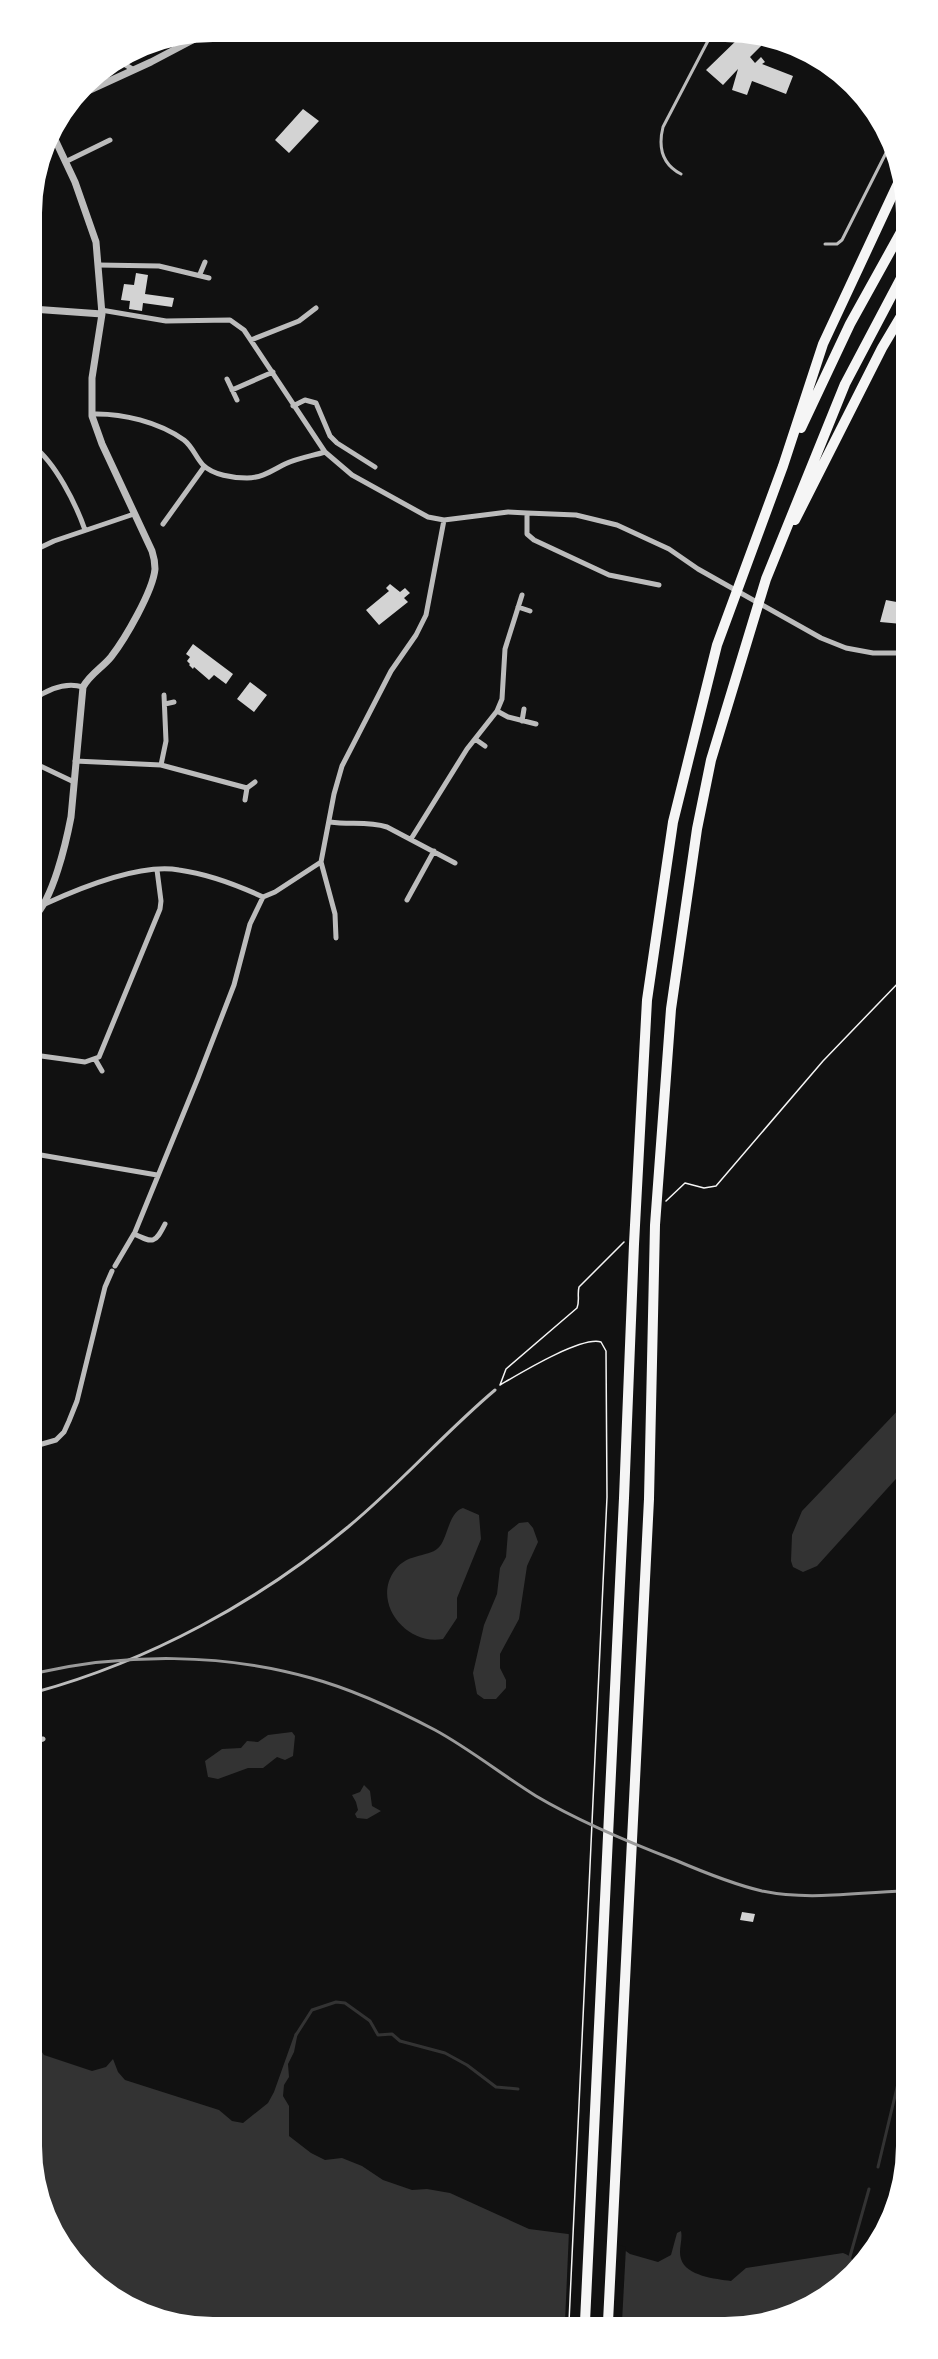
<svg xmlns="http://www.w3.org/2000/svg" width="938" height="2359" viewBox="0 0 938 2359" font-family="'IBM Plex Sans',sans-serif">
<rect width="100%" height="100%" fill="#111"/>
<path fill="#333" d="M904,1404V1470L817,1566L803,1572L793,1567L791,1561L792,1535L802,1511Z
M463,1508L479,1515L481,1539L457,1598V1618L443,1639C406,1646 371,1602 395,1570C408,1552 431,1558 440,1546C448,1536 449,1512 463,1508Z
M528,1522L533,1528L538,1542L527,1566L519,1619L500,1654V1668L506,1680V1688L496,1699H484L477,1694L473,1673L484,1625L497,1594L500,1568L506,1557L508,1532L519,1523Z
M292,1732L295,1736L293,1756L285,1760L277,1757L263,1768H248L218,1779L208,1777L205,1761L222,1749L241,1748L247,1741L258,1742L268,1735Z
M364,1785L370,1791L372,1806L381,1811L367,1819L357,1818L355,1814L358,1810L356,1802L352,1795L360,1792Z
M298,2032L294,2052L288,2064L289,2077L284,2085L283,2096L289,2106V2136L311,2153L325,2160L342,2158L362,2166L383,2180L412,2190L427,2189L450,2193L529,2229L568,2234L623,2249L630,2254L658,2262L671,2255L677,2233L681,2231C683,2240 678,2250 681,2259C686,2276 716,2279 731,2281L746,2268L843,2253C852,2256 854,2261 855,2271L816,2303L772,2321L204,2324L124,2297L94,2283L56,2237L38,2193L37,2045L44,2055L92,2071L106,2067L113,2059L118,2072L125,2080L219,2110L232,2121L243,2123L268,2103L274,2092L295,2033Z"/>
<path fill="#111" d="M569,2231L626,2247L622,2322H565Z"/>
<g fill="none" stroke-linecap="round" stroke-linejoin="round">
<path stroke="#333" stroke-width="3" d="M296,2035L312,2010L336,2002L345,2003L370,2021L378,2035L392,2034L400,2041L445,2053L467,2065L496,2087L518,2089
M878,2167L906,2050
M849,2260L869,2189"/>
</g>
<path fill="#d3d3d3" d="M742,35H756L764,43L750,57L755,63L761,57L765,62L762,64L793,76L786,94L752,81L747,95L732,90L738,69L723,85L706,70Z
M303,109L319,121L289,153L275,140Z
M136,273L148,275L145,294L174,298L172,307L143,303L142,311L129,309L130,301L121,300L124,284L134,285Z
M390,584L400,592L405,588L410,593L404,598L408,602L379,625L366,610L389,591L386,588Z
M886,600L902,603V624L880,622Z
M193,644L233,674L226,684L214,675L209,680L194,667L193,669L189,665L190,664L187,661L190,657L186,654Z
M250,682L267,695L254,712L237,699Z
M742,1912L755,1914L753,1922L740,1920Z"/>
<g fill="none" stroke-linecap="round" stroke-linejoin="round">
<path stroke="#f5f5f5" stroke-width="1.5" d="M666,1201L685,1183L704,1188L716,1186L823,1061L903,978
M500,1385C519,1374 581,1336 601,1342L606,1351L607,1497L569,2322
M500,1385L506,1369L577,1308C580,1300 577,1295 579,1287L624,1242"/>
<path stroke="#bcbcbc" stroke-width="3" d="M681,174C662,164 658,147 663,127L711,35
M825,244H837L842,240L889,147
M36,1692C149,1661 258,1602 348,1527C400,1484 444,1433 495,1390"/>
<path stroke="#bcbcbc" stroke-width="5" d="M119,61L134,70
M65,162L110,140
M98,265L159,266L209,278
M200,274L205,262
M101,310L166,321L230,320L244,330L325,452L352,475L428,517L444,520L508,512L527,513L576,515L617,525L669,549L698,569L821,638L846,648L873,653H902
M251,340L299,321L316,308
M227,379L237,400
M232,390L273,372
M293,406L305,400L316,403L330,436L337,443L375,467
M92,414C122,413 159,422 184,440C193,447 196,458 203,465C213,475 233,478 247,478C262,478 273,470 285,464C298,458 312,456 325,452
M33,446C55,462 76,504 85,530
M527,513V534L534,540L609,575L659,585
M163,524L204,467
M33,551L54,541L134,514
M518,607L530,611
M33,700C48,689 66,682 83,687
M165,704L174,702
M497,711L508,717L536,724
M522,721L524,709
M475,739L485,746
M75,761L161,765L247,788L245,800
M34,763L74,782
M161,765L166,741L164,695
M247,788L255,782
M330,822C349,825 368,821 387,827L455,863
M411,839L467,749L497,711L502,699L505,649L522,595
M321,862L335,914L336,938
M263,897L275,892L321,862L334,794L342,766L391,671L416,635L426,615L444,520
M407,900L434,851
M45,904C80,888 140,863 179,870C208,874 237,885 263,897
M34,1055L85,1062L99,1057L160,909L161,901L157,870
M95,1059L102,1071
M35,1154L157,1175
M134,1234C153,1243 155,1244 165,1224
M115,1266L135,1232L198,1078L234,985L250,924L263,897
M35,1446L56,1440L64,1432L69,1421L77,1401L105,1287L112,1271
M36,1741L43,1739"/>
<path stroke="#bcbcbc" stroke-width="7" d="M79,95L151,62L206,33
M32,309L102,314
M34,917C53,899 66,843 71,817L83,687C90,674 102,668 111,657C125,639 153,591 155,569C155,562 154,557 152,551L102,444L92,416V378L102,314L96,242L75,182L51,131"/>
<path stroke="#f5f5f5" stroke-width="10" d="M801,428L850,324L901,232
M795,520L882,348L901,316
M585,2322L624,1498L634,1244L647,1000L673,822L717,645L783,466L823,344L900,179
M608,2322L649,1499L655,1225L671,1009L697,829L711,760L766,579L845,384L901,278"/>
<path stroke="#9a9a9a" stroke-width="3" d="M36,1673C125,1653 223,1653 311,1678C355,1690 395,1709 435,1730C470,1749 502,1775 536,1796C580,1822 628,1842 675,1860C703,1872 732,1884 762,1891C810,1901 857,1892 905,1891"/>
</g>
<path d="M0 0H938V2359H0ZM213 42H725A171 171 0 0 1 896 213V2146A171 171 0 0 1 725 2317H213A171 171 0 0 1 42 2146V213A171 171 0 0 1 213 42Z" fill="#fff" fill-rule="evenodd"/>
</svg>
